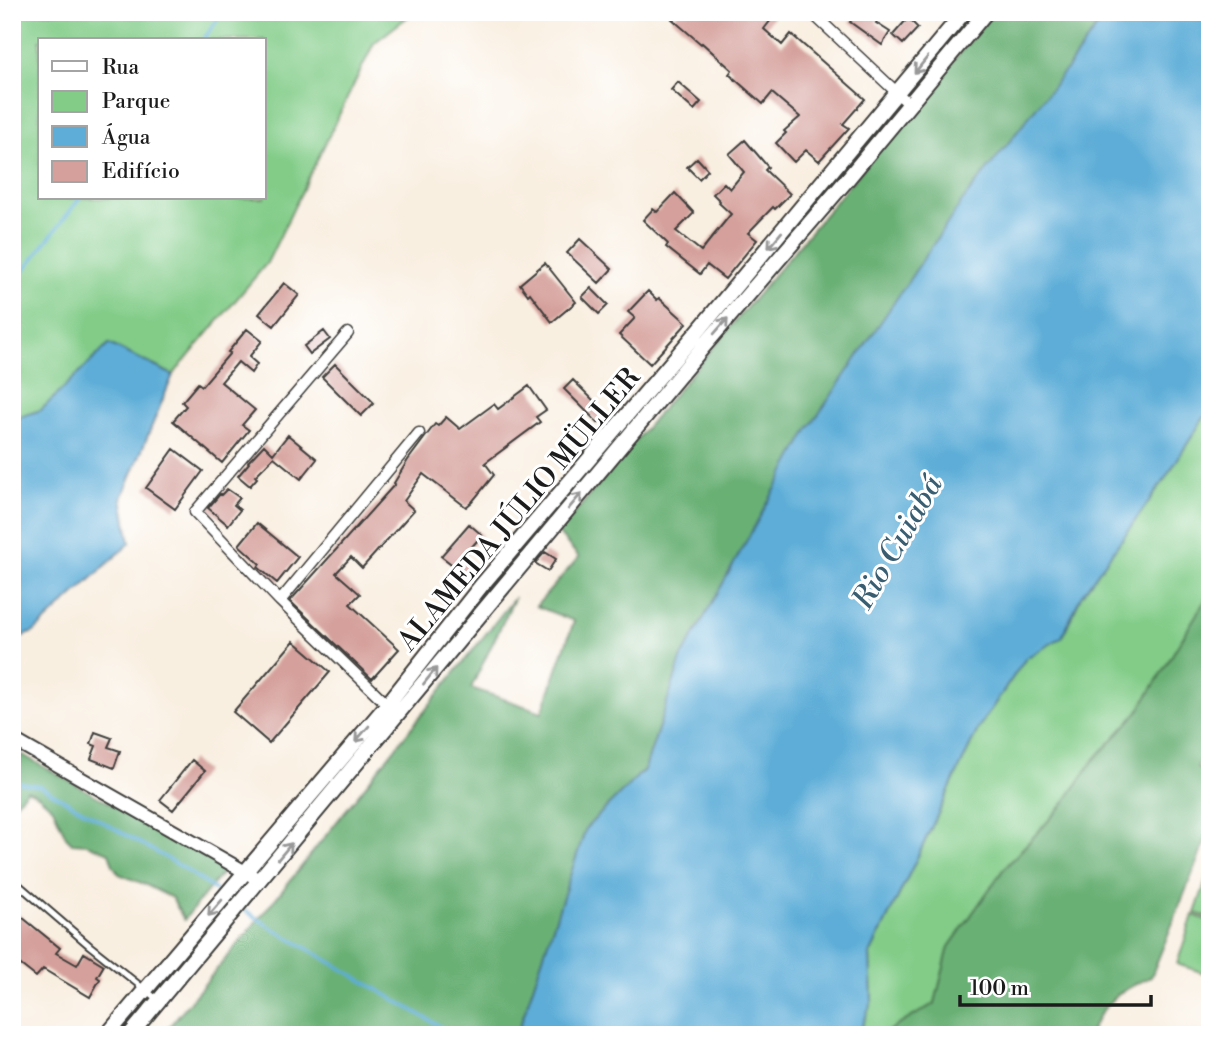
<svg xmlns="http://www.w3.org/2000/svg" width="1222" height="1047" viewBox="0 0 1222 1047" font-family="'Libre Bodoni',serif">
<rect width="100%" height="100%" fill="#fff"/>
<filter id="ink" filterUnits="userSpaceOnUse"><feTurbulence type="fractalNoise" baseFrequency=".0143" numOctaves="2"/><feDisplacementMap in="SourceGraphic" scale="14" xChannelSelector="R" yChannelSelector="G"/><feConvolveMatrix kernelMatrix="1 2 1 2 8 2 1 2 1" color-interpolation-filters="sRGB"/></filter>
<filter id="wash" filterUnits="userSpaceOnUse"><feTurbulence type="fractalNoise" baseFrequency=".00686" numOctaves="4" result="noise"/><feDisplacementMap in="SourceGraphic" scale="28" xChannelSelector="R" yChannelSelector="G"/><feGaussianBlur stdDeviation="1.57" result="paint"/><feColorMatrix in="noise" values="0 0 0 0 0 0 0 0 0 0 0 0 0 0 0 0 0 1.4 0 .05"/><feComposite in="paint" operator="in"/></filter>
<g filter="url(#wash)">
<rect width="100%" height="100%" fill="#f9efe1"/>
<path fill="#82cc88" stroke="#4f7452" stroke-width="2" fill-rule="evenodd" d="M12,12H414L374,43L267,263L173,375L109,344L41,411L12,419ZM40,40H264V198H40Z
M1210,408V592L1138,712L1093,761L1062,806L1003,870L949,947L935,1003L882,1035H859L872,1000L870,954L917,858L979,727L1026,658L1062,637L1081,596L1163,482Z
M1210,869V918L1195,913Z
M1193,915L1210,921V975L1177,964Z"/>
<path fill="#69b074" stroke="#426648" stroke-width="2" d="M994,12H1108L1069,66L682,657L645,769L586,828L517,1035H162L281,892L515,597L471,688L542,712L574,621L536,606L579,557L558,533Z
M1210,592V737L1197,768L1210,774V830L1151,977C1117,992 1105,1000 1089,1035H882L935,1003L949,947L1003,870L1062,806L1093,761L1138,712Z
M12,749L226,868L184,920L172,898L144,884L119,874L113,865L109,853L87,844L72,843L66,837L53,808L38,795L27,790L12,807Z"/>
<path fill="#5dadd8" stroke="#3c647a" stroke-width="2" d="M1108,12H1210V408L1163,482L1081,596L1062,637L1026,658L979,727L917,858L870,954L872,1000L859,1035H517L586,828L645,769L682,657L808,430L961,203L1069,66Z
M109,344L173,375L122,498L130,543L34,632L12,640V419L41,410Z"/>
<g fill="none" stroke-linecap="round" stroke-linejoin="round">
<path stroke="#5dadd8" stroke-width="3.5" d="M203,40L223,12
M12,286L80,198
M12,781L40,786L182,867L215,890
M246,911L269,926L455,1035"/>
</g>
<g id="blocks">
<path fill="#d5a09b" d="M678,12H777L764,29L782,45L791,34L865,99L843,124L849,128L819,161L806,150L794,162L776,143L786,133L784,131L800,117L772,93L763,104L729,74L732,70L702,43L701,44L672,19Z
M857,12H883L876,23L890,32L882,45L850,22Z
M908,18L918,28L903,44L893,35Z
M678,82L701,102L694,110L671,90Z
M745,140L768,167L765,170L790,194L775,209L773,207L748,233L757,240L725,279L707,265L700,274L666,247L668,244L643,220L653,209L657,212L675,193L694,213L676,231L701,251L731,214L719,203L720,201L713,194L724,183L730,189L744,172L729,154Z
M697,158L708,170L699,179L687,167Z
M580,239L612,269L599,283L567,253Z
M545,263L576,302L552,322L530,293L528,295L520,284Z
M284,283L299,295L274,326L259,314Z
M591,288L608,305L599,314L582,297Z
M648,291L657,300L659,298L687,323L650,364L619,335L635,318L628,312Z
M247,329L262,341L249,357L257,364L251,373L238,362L221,382L255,410L242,425L249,430L222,463L173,421L186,406L182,402L198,383L202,386L230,353L228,352Z
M324,331L330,339L310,354L304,346Z
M335,364L374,403L361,416L322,377Z
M573,380L607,414L598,423L564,389Z
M529,386L546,410L536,417L540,422L485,463L494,475L472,502L466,507L423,474L404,501L414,510L362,568L351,557L336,573L360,594L350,604L399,649L372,679L290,601L395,484L394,483L408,460L435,424L438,426L446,417L460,429L494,404L498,409Z
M288,435L317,459L301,479L274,457L255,476L257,478L250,486L238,476L249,463L248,462L264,445L273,454Z
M174,449L203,471L175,509L146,488Z
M227,489L240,498L234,505L240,510L228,525L208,508L220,494L221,495Z
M257,523L298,557L277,583L258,567L260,564L239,545Z
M469,524L482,535L464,556L475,566L467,576L441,556Z
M545,552L556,559L548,571L535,563Z
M294,641L330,672L269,743L233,712Z
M95,732L112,738L108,747L120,751L114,768L91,759L96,746L91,744Z
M192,760L205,771L173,810L160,800Z
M12,909L60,948L56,953L77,965L84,953L104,965L97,977L100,979L90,997L43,969L36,977L12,958Z"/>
</g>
</g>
<g filter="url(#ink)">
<use href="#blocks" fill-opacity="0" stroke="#3d3c3a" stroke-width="2"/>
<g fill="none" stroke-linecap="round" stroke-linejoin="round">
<g stroke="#3d3c3a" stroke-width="9">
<path id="service" d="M12,879L90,946L158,1000"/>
</g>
<g stroke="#3d3c3a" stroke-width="13">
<path id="minor" d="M811,12L909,104
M348,333L195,512L280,601L390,707
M280,601L419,433"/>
</g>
<g stroke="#3d3c3a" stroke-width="16">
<path id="tertiary" d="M12,739L254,877"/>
</g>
<g stroke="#3d3c3a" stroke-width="18">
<path id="secondary" d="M107,1035L387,705L481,586L694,336L964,12
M130,1035L703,347L845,182L986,12"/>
</g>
<use href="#service" stroke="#fff" stroke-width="5"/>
<use href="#minor" stroke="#fff" stroke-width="10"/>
<use href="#tertiary" stroke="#fff" stroke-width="12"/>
<use href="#secondary" stroke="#fff" stroke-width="14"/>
</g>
<defs><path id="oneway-shaft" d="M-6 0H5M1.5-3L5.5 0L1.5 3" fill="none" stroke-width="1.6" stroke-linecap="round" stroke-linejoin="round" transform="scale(1.75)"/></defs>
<g stroke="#999">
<use href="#oneway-shaft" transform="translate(921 65) rotate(129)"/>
<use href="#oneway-shaft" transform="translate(775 240) rotate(130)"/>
<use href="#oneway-shaft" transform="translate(721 326) rotate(-49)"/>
<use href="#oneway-shaft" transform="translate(575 501) rotate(-50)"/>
<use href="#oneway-shaft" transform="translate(430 676) rotate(-51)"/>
<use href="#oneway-shaft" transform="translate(362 734) rotate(131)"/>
<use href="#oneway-shaft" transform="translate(285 851) rotate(-50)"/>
<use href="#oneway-shaft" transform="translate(215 908) rotate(131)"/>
</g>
</g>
<g text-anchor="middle" stroke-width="6" stroke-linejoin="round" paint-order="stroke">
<g font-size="28" fill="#1c1c1c" stroke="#fff">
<text transform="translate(518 509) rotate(-50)" y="10">ALAMEDA JÚLIO MÜLLER</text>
</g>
<g font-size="30" font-style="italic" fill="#395d71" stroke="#fff">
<text transform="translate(897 542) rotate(-60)" y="10">Rio Cuiabá</text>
</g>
</g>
<rect width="1222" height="1047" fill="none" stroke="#fff" stroke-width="42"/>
<rect x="38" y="38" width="228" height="161" fill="#ffffff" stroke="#a4a4a4" stroke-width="2"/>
<rect x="52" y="61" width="35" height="10" fill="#ffffff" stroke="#a4a4a4" stroke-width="2"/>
<text x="102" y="74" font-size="21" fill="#1c1c1c">Rua</text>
<rect x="52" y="91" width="35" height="21" fill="#82cc88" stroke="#a4a4a4" stroke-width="2"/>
<text x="102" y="108" font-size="21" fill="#1c1c1c">Parque</text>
<rect x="52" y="126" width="35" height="21" fill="#5dadd8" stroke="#a4a4a4" stroke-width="2"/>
<text x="102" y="144" font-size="21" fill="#1c1c1c">Água</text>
<rect x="52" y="161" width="35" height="21" fill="#d5a09b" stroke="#a4a4a4" stroke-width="2"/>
<text x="102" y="178" font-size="21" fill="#1c1c1c">Edifício</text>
<path d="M960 995v10h191v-10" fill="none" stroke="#1c1c1c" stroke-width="3.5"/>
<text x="970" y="995" font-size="21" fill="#1c1c1c" stroke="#ffffff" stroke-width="5" paint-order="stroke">100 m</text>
</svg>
